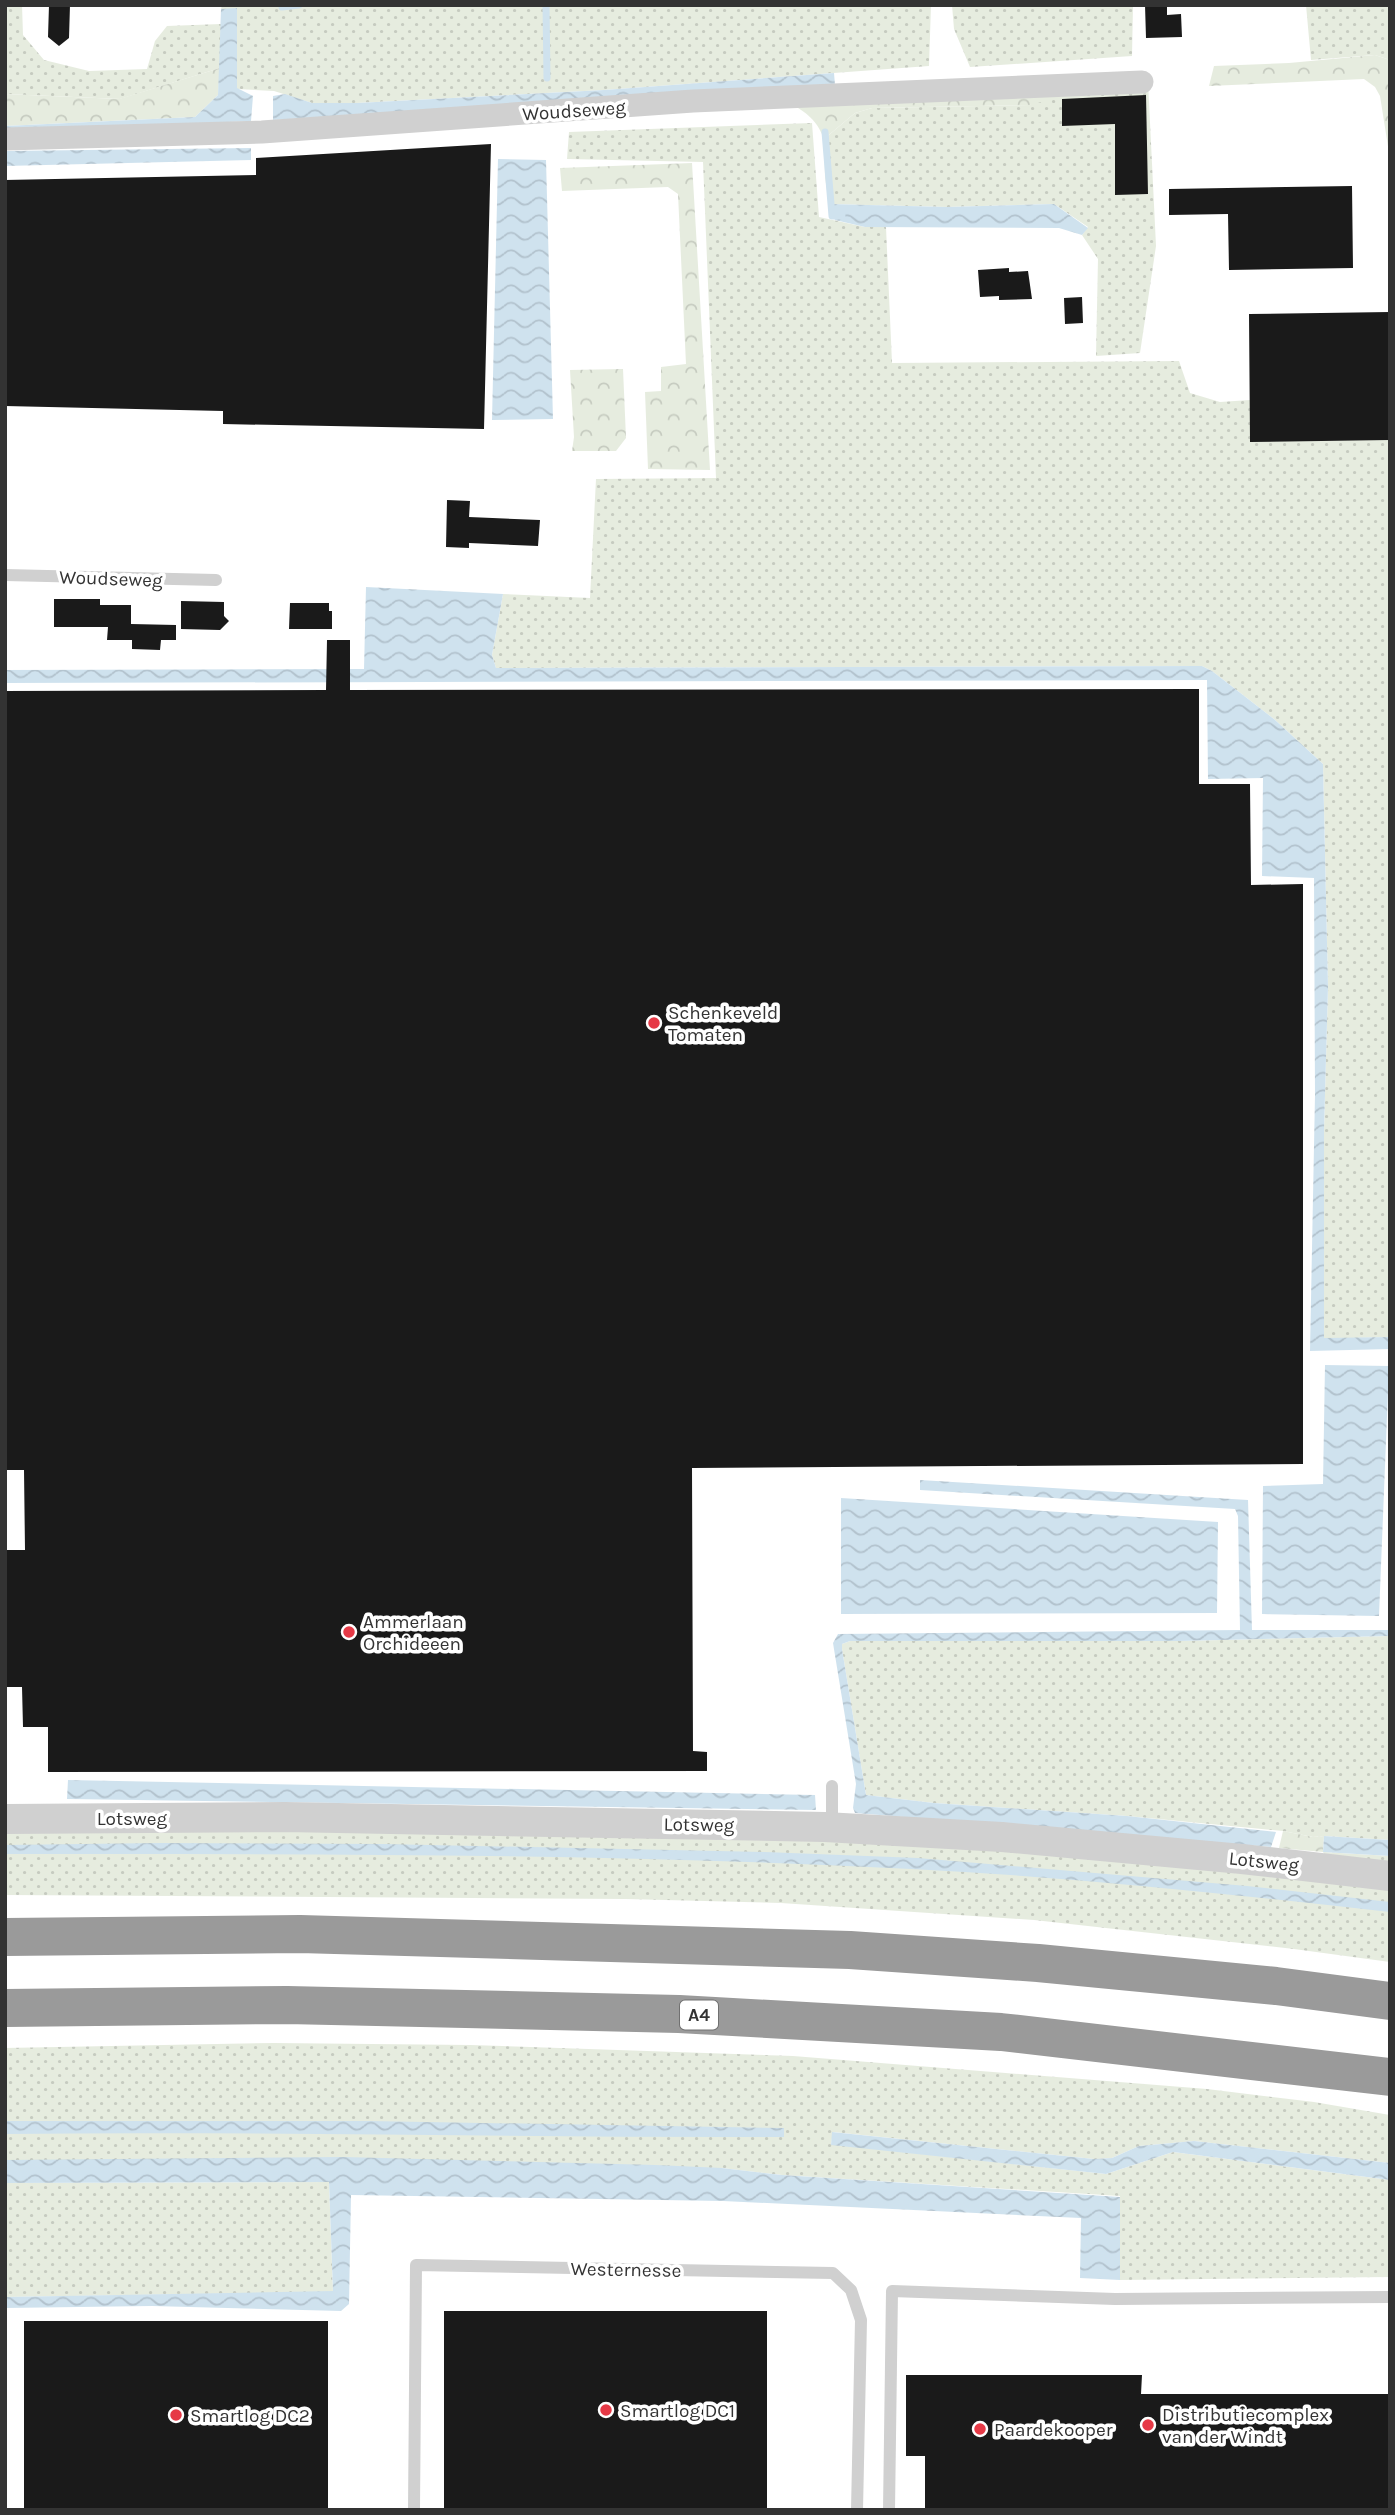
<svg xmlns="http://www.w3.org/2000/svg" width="1395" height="2515" viewBox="0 0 1395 2515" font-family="Karla,sans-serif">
<defs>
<pattern id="grass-dots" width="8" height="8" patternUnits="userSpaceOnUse" patternTransform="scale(1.75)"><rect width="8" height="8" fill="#e6ecdf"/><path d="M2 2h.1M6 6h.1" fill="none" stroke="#c6cbc0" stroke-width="1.8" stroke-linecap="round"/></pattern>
<pattern id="forest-crowns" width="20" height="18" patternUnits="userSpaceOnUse" patternTransform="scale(1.75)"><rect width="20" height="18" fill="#e6ecdf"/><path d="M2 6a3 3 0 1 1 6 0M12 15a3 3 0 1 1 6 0" fill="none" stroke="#c6cbc0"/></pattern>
<pattern id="water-waves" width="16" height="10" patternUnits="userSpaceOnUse" patternTransform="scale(1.75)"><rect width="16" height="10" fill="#cfe2ee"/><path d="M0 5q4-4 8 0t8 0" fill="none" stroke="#b2c2cd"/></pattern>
</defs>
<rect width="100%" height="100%" fill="#fff"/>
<path fill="url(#grass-dots)" d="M5,5H22L23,35L44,60L89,71L147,69L155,41L167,26L221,24L220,68L120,99L5,94Z
M222,5H931L929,66L604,90L357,103H312L274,91L237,89V9H221Z
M952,5H1133L1132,56L970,67L954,29Z
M1306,5H1390V60L1375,55L1311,60Z
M1148,81L1156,246L1140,353L1096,356L1098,259L1082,235L1088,227L1054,204L947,207L829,204L825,177L824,139L855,113L872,108L1030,105L1050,86Z
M812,123L819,217L865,227H886L892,363L1179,361L1190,393L1220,402L1327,395L1390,378V1337L1324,1339V1131L1328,987L1323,764L1274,719L1212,671L1202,666L496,668L492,655L503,594L590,598L596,479L716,478L703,162L567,159L569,132Z
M1390,1636V1840L1324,1836L1313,1837L1283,1831L1127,1816L934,1803L866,1795L842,1649V1644L850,1641H1179Z
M318,1828L811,1837L1048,1850L1390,1884V1962L1294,1949L1034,1920L781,1903L626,1899L5,1895V1832Z
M1323,1852L1390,1856V1868L1328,1860Z
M274,2043L471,2045L793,2056L1207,2089L1314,2102L1390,2115V2163L1194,2141L1139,2146L1112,2158L1094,2159L833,2132L831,2144L1106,2174L1173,2152L1390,2180V2277L1120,2280V2196L782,2175L722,2168L5,2175V2048Z
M329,2182L333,2292L5,2297V2183Z"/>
<path fill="url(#forest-crowns)" d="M1375,55L1390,60V159L1380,96L1375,87L1364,79L1209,86L1214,66L1289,63Z
M220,68L218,95L195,117L5,126V94L119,99Z
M1050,86L1045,101L1030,105L872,108L855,113L824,139C817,120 807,113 790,103Z
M692,163L710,470L648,469L645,392L661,391V367L686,364L678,194L668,187L562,191L560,168Z
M623,369L626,438L616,451H572L574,437L570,370Z
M1283,1831L1313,1837L1324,1836L1323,1852L1279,1848Z"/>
<path fill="url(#water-waves)" d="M237,8V88L253,96L251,121L5,132V126L195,117L218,95L221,9Z
M834,73L835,85L273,120V96L285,94L312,103H357L604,90Z
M251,148V160L5,166V151Z
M498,159L546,160L553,419L492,420Z
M829,204L947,207L1054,204L1088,228L1082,235L1059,228L865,227L835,220Z
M366,587L503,594L492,655L496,668L1202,666L1212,671L1274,719L1323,764L1328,987L1324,1131V1338L1390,1337V1349L1310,1351L1315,1095L1314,878L1262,876L1263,778L1208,779L1207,680L5,683V670L364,669Z
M1325,1365L1389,1366L1379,1616L1262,1614L1263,1486L1323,1484Z
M920,1480L1248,1500L1252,1630H1390V1636L1179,1641H850L842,1644V1649L866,1795L934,1803L1127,1816L1276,1832L1271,1847L855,1813L853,1808L856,1784L833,1643L838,1634L1240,1630L1238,1516L1235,1509L920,1490Z
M841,1498L1218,1522L1217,1613L841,1614Z
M68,1780L815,1795L816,1810L67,1799Z
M1324,1836L1390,1840V1856L1323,1852Z
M161,1843L383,1844L765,1852L918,1858L1247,1886L1390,1902V1912C1230,1894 1071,1877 911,1869C609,1853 307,1854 5,1854V1845Z
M5,2121H369L784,2128V2137C524,2138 265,2131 5,2134Z
M832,2132L1094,2159L1112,2158L1139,2146L1194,2141L1390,2163V2180L1173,2152L1106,2174L831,2145Z
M343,2157L656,2165L722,2168L782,2175L1120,2197V2280L1080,2278L1081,2218L723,2201L351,2195L349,2304L341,2311L152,2306L5,2308V2297L333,2291L329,2182L5,2183V2160Z"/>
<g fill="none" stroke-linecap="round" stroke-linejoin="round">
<path stroke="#cfe2ee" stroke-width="7" d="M546,5L547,78
M282,7L299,5
M825,132L832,216H842"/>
</g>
<path fill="#1a1a1a" d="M49,5H70L69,38L59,46L48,37Z
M1145,5H1167V15L1181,14L1182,37L1146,38Z
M1146,95L1148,194L1115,195V124L1062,126V99Z
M491,144L484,429L223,424V411L5,406V180L256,175V158Z
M1352,186L1353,268L1229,270L1228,214L1169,215V189Z
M1009,268V272L1028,271L1032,299L999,300V296L980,297L978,270Z
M1082,297L1083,323L1065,324L1064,298Z
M1390,312V440L1250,442L1249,314Z
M447,500L470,501L469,517L540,520L538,546L469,543V548L446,547Z
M54,599H100V605H131V624L176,625V640H161L160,650L132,649V640H107L108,627H54Z
M181,601L224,602V616L229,621L220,630L181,629Z
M290,603H329V611H332V629H289Z
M327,640H350V690L1199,689V784H1250L1251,885L1303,884V1464L692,1468L693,1751L707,1752V1771L48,1772V1727H23L22,1687H5V1550H25L24,1470H5V691L326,690Z
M444,2311H767V2510H444Z
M24,2321H328V2510H24Z
M906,2375H1142L1141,2394H1390V2510H925V2456H906Z"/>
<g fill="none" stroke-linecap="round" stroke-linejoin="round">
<path stroke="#d0d0d0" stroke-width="12" d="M5,575L216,580
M832,1827V1786
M414,2510L416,2265L833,2273L851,2290L861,2320L857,2510
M889,2510L892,2291L1115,2299L1390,2297"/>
<path stroke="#d0d0d0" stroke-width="23" d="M5,139L262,132L693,101L1142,82"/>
<path stroke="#d0d0d0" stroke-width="30" d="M5,1819L285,1817L825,1827L1002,1837L1242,1859L1390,1876"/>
<path stroke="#9a9a9a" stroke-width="38" d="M5,1937L300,1934L850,1950L1038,1963L1276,1986L1390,2001
M5,2008L287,2005L679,2014L1001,2032L1390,2077"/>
</g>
<g fill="#e63946" stroke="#fff" stroke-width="2.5">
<circle cx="654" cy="1023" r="7"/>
<circle cx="349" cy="1632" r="7"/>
<circle cx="606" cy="2410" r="7"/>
<circle cx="176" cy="2415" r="7"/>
<circle cx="1148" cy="2425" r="7"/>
<circle cx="980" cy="2429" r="7"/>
</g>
<g text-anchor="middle" stroke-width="7" stroke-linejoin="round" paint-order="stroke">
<rect fill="#fff" stroke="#707070" stroke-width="2" x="680" y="2000.5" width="38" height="29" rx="5"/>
<g font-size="18" font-weight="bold" fill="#333">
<text x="699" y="2021">A4</text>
</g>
<g font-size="19" fill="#333" stroke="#fff">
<text transform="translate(574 110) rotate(-4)" y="7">Woudseweg</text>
<text transform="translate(111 578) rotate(2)" y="7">Woudseweg</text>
<text x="132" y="1825">Lotsweg</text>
<text transform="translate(699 1824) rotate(1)" y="7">Lotsweg</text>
<text transform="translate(1264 1861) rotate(6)" y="7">Lotsweg</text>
<text transform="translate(626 2269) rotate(1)" y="7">Westernesse</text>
</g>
<g font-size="19" fill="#333" stroke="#fff" text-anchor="start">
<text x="668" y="1019">Schenkeveld<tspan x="668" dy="22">Tomaten</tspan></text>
<text x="363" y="1628">Ammerlaan<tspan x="363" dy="22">Orchideeen</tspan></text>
<text x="620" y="2417">Smartlog DC1</text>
<text x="1162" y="2421">Distributiecomplex<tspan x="1162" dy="22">van der Windt</tspan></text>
<text x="190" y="2422">Smartlog DC2</text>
<text x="994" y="2436">Paardekooper</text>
</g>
</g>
<rect width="1395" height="2515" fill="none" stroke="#333333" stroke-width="14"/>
</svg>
